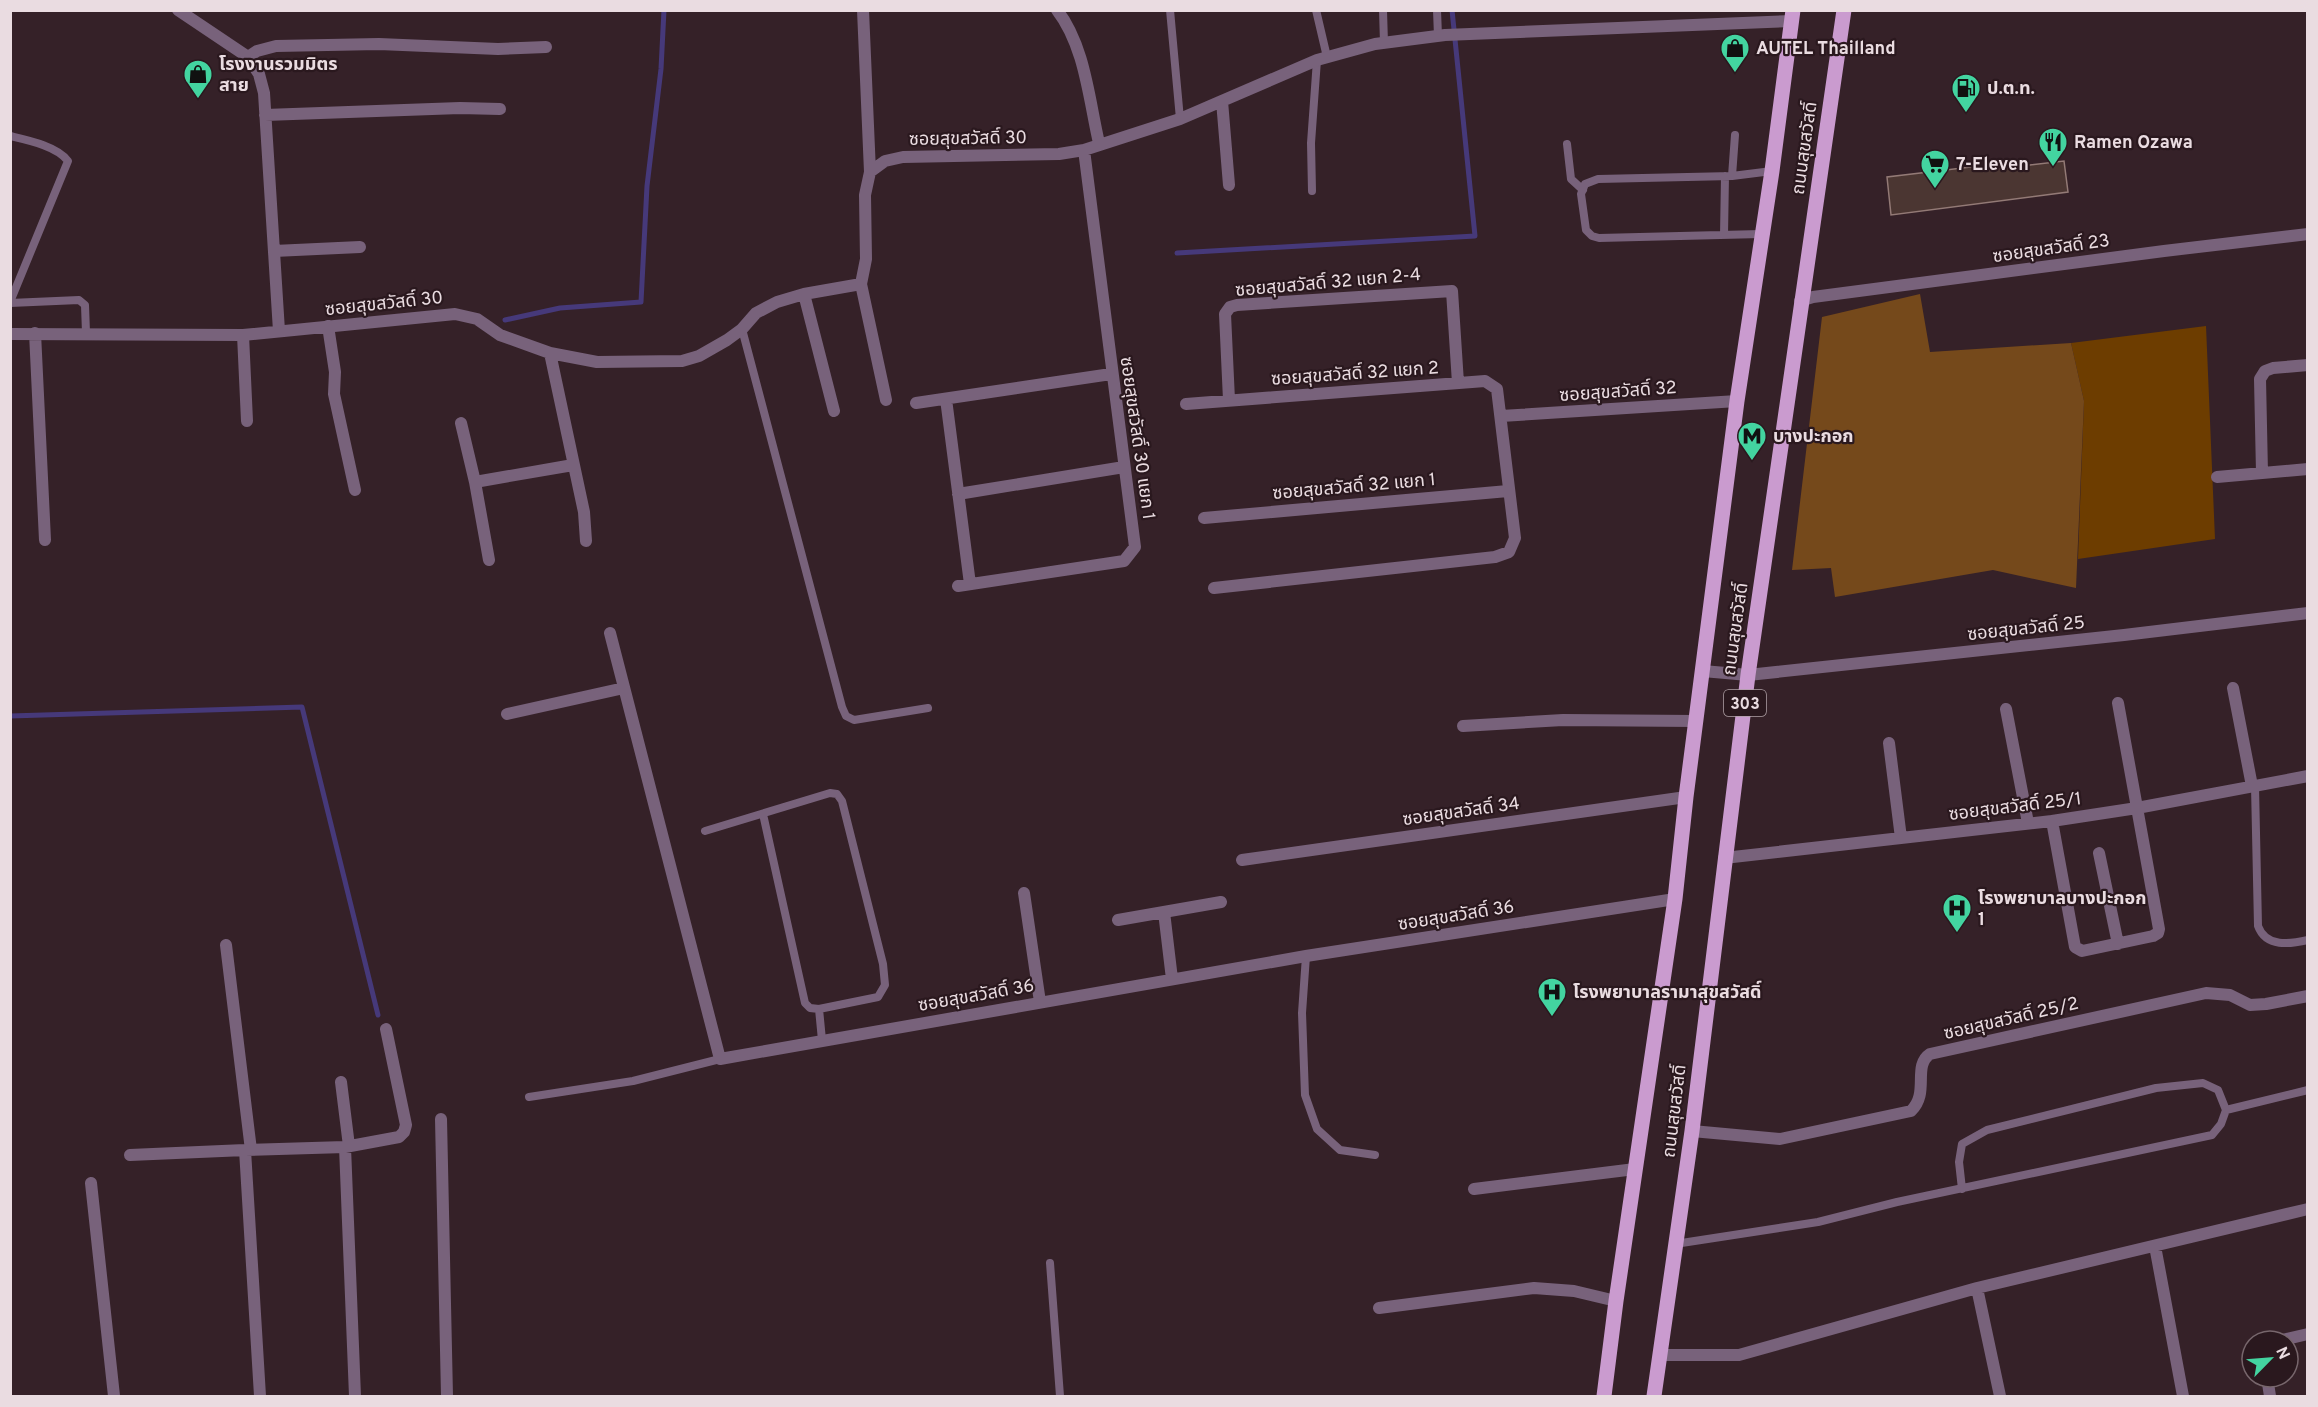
<svg xmlns="http://www.w3.org/2000/svg" width="2318" height="1407" viewBox="0 0 2318 1407" font-family="Overpass,'Noto Sans Thai',sans-serif">
<rect width="100%" height="100%" fill="#352128"/>
<path fill="#6d3d00" d="M2206,326L2215,539L2078,559L2084,401L2071,343Z"/>
<path fill="#75491b" d="M1920,294L1930,352L2071,343L2084,401L2076,588L1993,570L1835,597L1831,568L1792,570L1822,317Z"/>
<g fill="none" stroke-linecap="round" stroke-linejoin="round">
<path stroke="#46397a" stroke-width="5" d="M1177,253L1475,236L1452,10
M505,320L560,308L641,302L647,186L661,69L664,10
M10,716L302,707L378,1015"/>
</g>
<path fill="#4b3632" stroke="#937a76" stroke-width="1.5" d="M2064,161L2068,192L1891,215L1887,177L1979,166L1980,171Z"/>
<g fill="none" stroke-linecap="round" stroke-linejoin="round">
<path stroke="#78627b" stroke-width="8" d="M1170,10L1180,119
M1316,10L1327,57
M1383,10L1384,43
M1437,10L1438,36
M10,136C27,140 57,146 68,161L10,302
M1567,144L1571,179L1583,190
M1732,176L1735,135
M1312,191L1311,143L1317,60
M1761,234L1599,238L1592,236L1586,230L1581,194L1585,184L1598,179L1732,176L1772,171
M1724,235L1725,176
M10,303L79,300L85,305L86,333
M742,329L842,707L846,716L854,720L928,708
M2255,786L2258,926C2266,948 2290,944 2308,940
M763,814L805,1003L810,1008L819,1009
M705,831L830,793L837,794L842,801L883,964L885,985L878,997L819,1009L822,1040
M1306,956L1302,1013L1305,1095L1317,1129L1340,1150L1375,1155
M529,1097L633,1081L720,1059
M1962,1189L1959,1162L1962,1144L1987,1130L2156,1088L2203,1083L2218,1090L2226,1110
M1675,1244L1818,1222L1897,1202L2212,1135L2221,1124L2226,1110L2308,1090
M1050,1263L1060,1396"/>
<path stroke="#78627b" stroke-width="12" d="M178,10L248,57L259,74L264,93L279,331
M863,10L870,172
M1057,10C1085,46 1089,100 1099,143
M248,57L257,51L276,46L379,44L498,49L546,47
M1222,101L1229,185
M265,115L460,108L500,109
M274,251L360,247
M861,284L886,400
M804,294L834,411
M1800,301L1813,297L2164,251L2308,234
M328,326L335,372L334,394L355,490
M35,333L45,540
M10,334L243,335L455,314L477,319L500,335L550,353L597,362L682,361L699,356L727,340L742,329L756,313L777,302L804,294L861,284L866,259L865,195L870,172L885,161L903,157L1059,154L1084,150L1180,119L1317,60L1375,44L1445,35L1792,21
M243,335L247,421
M550,353L584,512L586,541
M946,399L970,584
M1229,400L1225,314L1230,307L1237,305L1452,291L1458,383
M916,403L1111,374
M1186,404L1485,381L1497,389L1515,538L1509,552L1495,557L1214,588
M1501,416L1737,401
M461,423L475,482L573,465
M2262,473L2260,379L2265,371L2273,368L2308,365
M2217,477L2308,469
M475,482L489,560
M958,494L1124,467
M1204,518L1508,491
M958,586L1124,561L1135,547L1084,150
M610,633L720,1059L1306,956L1675,899
M1703,671L1748,675L2124,635L2308,613
M2233,688L2252,786
M2006,709L2028,823
M507,714L624,688
M1463,726L1563,720L1696,721
M1889,743L1901,838
M2052,821L2075,947L2082,951L2153,936L2158,933L2159,929L2118,703
M2099,853L2118,944
M1724,858L2052,821L2137,808L2308,776
M1242,860L1686,797
M1024,893L1040,1002
M1164,912L1172,979
M1118,920L1221,902
M226,945L251,1150
M341,1082L349,1146
M441,1119L447,1396
M1692,1131L1780,1139L1911,1111C1930,1093 1912,1066 1930,1054L2206,993L2230,995L2250,1005L2266,1004L2308,996
M345,1147L355,1396
M245,1150L345,1147L399,1137L404,1132L406,1125L386,1029
M130,1155L245,1150L260,1396
M91,1183L114,1396
M1474,1189L1635,1169
M2155,1246L2183,1396
M1977,1288L2000,1396
M1379,1308L1534,1288L1574,1291L1616,1301
M2278,1341L2308,1334
M1660,1355H1739L1977,1288L2308,1209
M2267,1377L2270,1396"/>
<path stroke="#ca9bcf" stroke-width="15" d="M1604,1396L1616,1301L1675,899L1686,797L1737,401L1772,171L1793,10
M1654,1396L1692,1131L1748,675L1844,10"/>
</g>
<defs>
<g id="shop-pin" transform="scale(1.5)"><path d="M0 17L-7.5 6A9.5 9.5 0 1 1 7.5 6Z" fill="#43d4a0" stroke="#2a181e"/><path d="M-5-2.5h2.3a2.7 3.5 0 0 1 5.4 0H5L5.5 6h-11ZM-1.5-2.5h3a1.5 2.3 0 0 0-3 0Z" fill="#111"/></g>
<g id="fuel-pin" transform="scale(1.5)"><path d="M0 17L-7.5 6A9.5 9.5 0 1 1 7.5 6Z" fill="#43d4a0" stroke="#2a181e"/><path d="M-5.5-6h7V0h2V4h1.3V-2.5L3-4.5l.8-.8L6-3V5H2.5V1h-1V6h-7ZM-4.2-4.7v3.2H.2V-4.7Z" fill="#111"/></g>
<g id="restaurant-pin" transform="scale(1.5)"><path d="M0 17L-7.5 6A9.5 9.5 0 1 1 7.5 6Z" fill="#43d4a0" stroke="#2a181e"/><path d="M-5-6h1v4h1v-4h1v4h1v-4h1v5L-1.5 .5V6h-2V.5L-5-1ZM5-6V6H3V1.5H1.5Q1.5-4 5-6Z" fill="#111"/></g>
<g id="supermarket-pin" transform="scale(1.5)"><path d="M0 17L-7.5 6A9.5 9.5 0 1 1 7.5 6Z" fill="#43d4a0" stroke="#2a181e"/><path d="M-6-5.5h2.5l.6 2H6L4.5 2H-2.5L-4.4-4H-6ZM-1.5 3.2a1.3 1.3 0 1 0 .1 0ZM3 3.2a1.3 1.3 0 1 0 .1 0Z" fill="#111"/></g>
<g id="metro-pin" transform="scale(1.5)"><path d="M0 17L-7.5 6A9.5 9.5 0 1 1 7.5 6Z" fill="#43d4a0" stroke="#2a181e"/><path d="M-5.5 5V-5H-3L0 0L3-5H5.5V5H3V-.5L0 4L-3-.5V5Z" fill="#111"/></g>
<g id="hospital-pin" transform="scale(1.5)"><path d="M0 17L-7.5 6A9.5 9.5 0 1 1 7.5 6Z" fill="#43d4a0" stroke="#2a181e"/><path d="M-5-5h3v3.5h4V-5h3V5h-3V1.5h-4V5h-3Z" fill="#111"/></g>
</defs>
<g fill-rule="evenodd">
<use href="#shop-pin" x="1735" y="48"/>
<use href="#shop-pin" x="198" y="74"/>
<use href="#fuel-pin" x="1966" y="88"/>
<use href="#restaurant-pin" x="2053" y="142"/>
<use href="#supermarket-pin" x="1935" y="164"/>
<use href="#metro-pin" x="1752" y="436"/>
<use href="#hospital-pin" x="1957" y="908"/>
<use href="#hospital-pin" x="1552" y="992"/>
</g>
<g text-anchor="middle" stroke-width="4.5" stroke-linejoin="round" paint-order="stroke">
<rect fill="#2a181e" stroke="#b0a1a6" stroke-width="1.5" x="1724" y="690" width="42" height="26" rx="4.5"/>
<g font-size="16" font-weight="bold" fill="#eadce1">
<text x="1745" y="709">303</text>
</g>
<g font-size="18" font-weight="bold" fill="#eadce1" stroke="#2a181e" text-anchor="start">
<text x="1756" y="54">AUTEL Thailland</text>
<text x="219" y="70">โรงงานรวมมิตร<tspan x="219" dy="21">สาย</tspan></text>
<text x="1987" y="94">ป.ต.ท.</text>
<text x="2074" y="148">Ramen Ozawa</text>
<text x="1956" y="170">7-Eleven</text>
<text x="1773" y="442">บางปะกอก</text>
<text x="1978" y="904">โรงพยาบาลบางปะกอก<tspan x="1978" dy="21">1</tspan></text>
<text x="1573" y="998">โรงพยาบาลรามาสุขสวัสดิ์</text>
</g>
<g font-size="18" fill="#eadce1" stroke="#2a181e">
<text transform="translate(968 138) rotate(-1)" y="6">ซอยสุขสวัสดิ์ 30</text>
<text transform="translate(1804 148) rotate(-82)" y="6">ถนนสุขสวัสดิ์</text>
<text transform="translate(2051 248) rotate(-8)" y="6">ซอยสุขสวัสดิ์ 23</text>
<text transform="translate(1328 282) rotate(-5)" y="6">ซอยสุขสวัสดิ์ 32 แยก 2-4</text>
<text transform="translate(384 303) rotate(-6)" y="6">ซอยสุขสวัสดิ์ 30</text>
<text transform="translate(1355 373) rotate(-4)" y="6">ซอยสุขสวัสดิ์ 32 แยก 2</text>
<text transform="translate(1618 391) rotate(-4)" y="6">ซอยสุขสวัสดิ์ 32</text>
<text transform="translate(1138 438) rotate(82)" y="6">ซอยสุขสวัสดิ์ 30 แยก 1</text>
<text transform="translate(1354 486) rotate(-5)" y="6">ซอยสุขสวัสดิ์ 32 แยก 1</text>
<text transform="translate(2026 628) rotate(-6)" y="6">ซอยสุขสวัสดิ์ 25</text>
<text transform="translate(1735 629) rotate(-82)" y="6">ถนนสุขสวัสดิ์</text>
<text transform="translate(2015 806) rotate(-7)" y="6">ซอยสุขสวัสดิ์ 25/1</text>
<text transform="translate(1461 811) rotate(-8)" y="6">ซอยสุขสวัสดิ์ 34</text>
<text transform="translate(1456 915) rotate(-9)" y="6">ซอยสุขสวัสดิ์ 36</text>
<text transform="translate(976 995) rotate(-10)" y="6">ซอยสุขสวัสดิ์ 36</text>
<text transform="translate(2011 1018) rotate(-13)" y="6">ซอยสุขสวัสดิ์ 25/2</text>
<text transform="translate(1674 1111) rotate(-83)" y="6">ถนนสุขสวัสดิ์</text>
</g>
</g>
<rect width="2318" height="1407" fill="none" stroke="#eadce1" stroke-width="24"/>
<g transform="translate(2270 1359) rotate(65)"><circle r="28" fill="#2a181e" stroke="#77666c" stroke-width="1.5"/>
<path d="M0-4.5L10 22L0 15L-10 22Z" fill="#43d4a0"/>
<text y="-9" font-size="16" font-weight="bold" text-anchor="middle" fill="#eadce1">N</text>
</g>
</svg>
